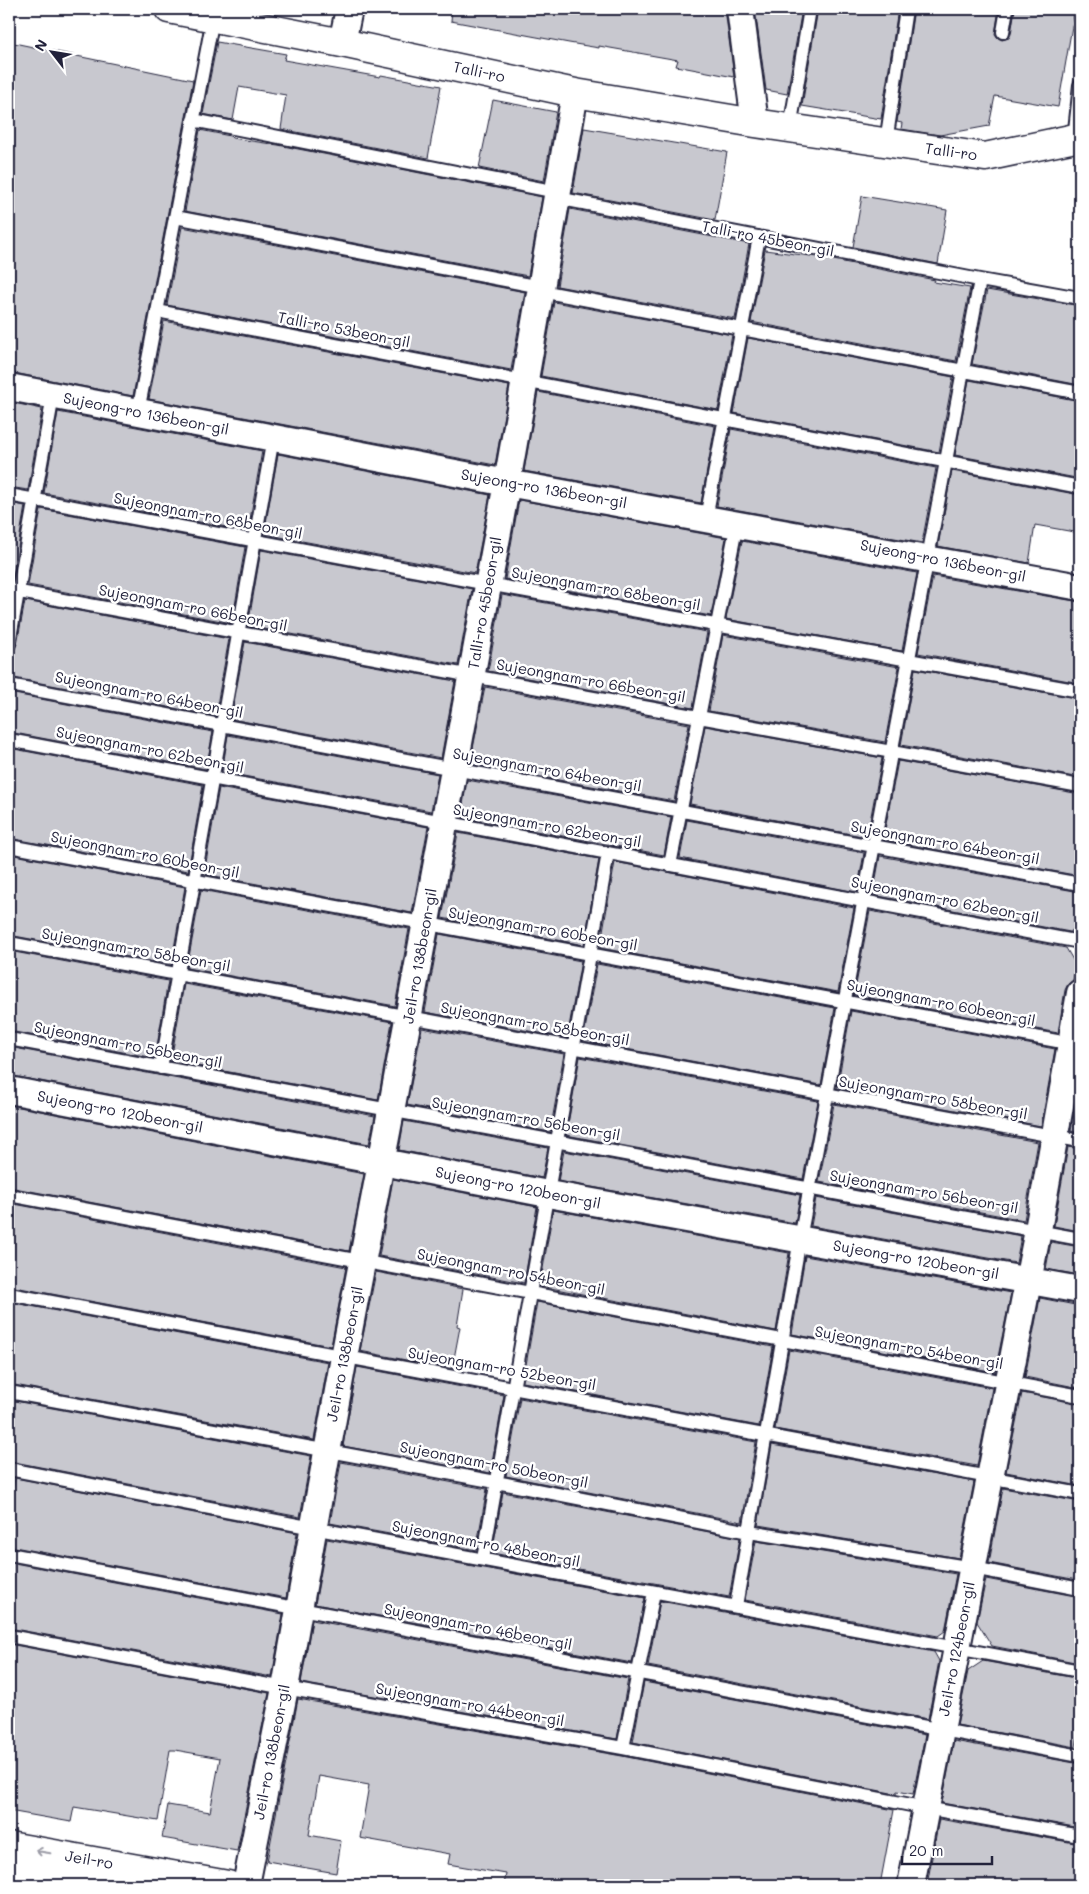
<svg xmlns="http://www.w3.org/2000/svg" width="1089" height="1894" viewBox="0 0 1089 1894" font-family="Mali,sans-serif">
<rect width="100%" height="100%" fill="#fff"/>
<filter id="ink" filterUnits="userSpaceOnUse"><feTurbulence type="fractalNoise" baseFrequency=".02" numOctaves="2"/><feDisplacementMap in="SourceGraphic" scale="10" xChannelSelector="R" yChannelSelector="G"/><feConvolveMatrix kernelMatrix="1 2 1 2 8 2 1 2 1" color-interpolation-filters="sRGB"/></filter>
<g filter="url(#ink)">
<path fill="#c8c8cf" stroke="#22223b" d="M452,9H725L734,77L676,66L678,60L599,46V48L569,43L451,21Z
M755,9H802L787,94L766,90Z
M818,9H898L881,119L802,106Z
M914,9H999L995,34L998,38L1002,40L1009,38L1011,34L1015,9H1075L1058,107L995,96L989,126L940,135L901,129L902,123L897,122Z
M9,42L193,80L133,396L9,372Z
M217,42L286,54L284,60L380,77L381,75L441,86L428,158L281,129L286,95L239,87L233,120L203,114Z
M493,100L556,112L544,181L479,168Z
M584,128L727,152L715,220L573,193Z
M200,130L230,136L232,138L278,145L542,197L528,276L185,211Z
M862,196L947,210L938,264L853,247Z
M570,209L749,244L735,319L557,286Z
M182,227L525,292L511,370L167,305Z
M765,250L818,257L935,280L934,282L970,288L956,361L751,322Z
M987,290L1080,306V385L972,364Z
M554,302L732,335L718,410L541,376Z
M164,321L509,386L495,465L149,399Z
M748,338L953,377L939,452L734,413Z
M969,380L1080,401V455L1076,478L955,455Z
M538,392L715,426L701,503L524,471Z
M9,402L42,409L28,490L9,487Z
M58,412L262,451L248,531L44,493Z
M731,429L936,468L922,543L717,506Z
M278,454L490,495L475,573L264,534Z
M952,471L1080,495V533L1035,525L1029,563L938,546Z
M519,500L726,538L711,616L505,579Z
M9,503L25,506L12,582H9Z
M41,509L245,547L232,623L28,585Z
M742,541L917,573L902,651L726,619Z
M261,550L472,589L458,665L248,626Z
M933,576L1080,602V683L918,653Z
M502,595L707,632L693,708L488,671Z
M25,601L229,639L215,716L9,677V651L15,649L17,644Z
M723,635L899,667L885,742L709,711Z
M245,642L455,681L441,758L231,719Z
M915,669L1080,699V778L901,745Z
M485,687L689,724L674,801L470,764Z
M9,693L213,732L206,769L9,732Z
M705,726L882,758L867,837L690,804Z
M228,735L438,774L431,811L222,772Z
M9,748L203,785L188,871L9,838Z
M898,761L1080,794V876L883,840Z
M467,780L671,817L664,855L461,817Z
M219,788L428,827L412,913L204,874Z
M687,820L864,853L857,892L680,858Z
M458,833L599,859L584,945L442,918Z
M9,854L185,887L171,965L9,935Z
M880,856L1080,892V924L1070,932L873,895Z
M615,862L854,908L838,992L600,948Z
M201,890L409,929L395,1006L187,968Z
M870,911L1066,948L1076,965L1073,980L1068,984L1065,990L1058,1033L854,995Z
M439,934L581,961L567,1038L425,1012Z
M9,951L168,981L155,1058L9,1031Z
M597,964L835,1008L821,1085L583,1041Z
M184,984L392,1022L378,1100L171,1061Z
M851,1011L1055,1049L1041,1126L837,1088Z
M422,1028L564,1054L550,1132L407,1105Z
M9,1047L375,1116L369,1144L9,1075Z
M580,1057L818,1101L803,1179L566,1135Z
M1080,1078V1133L1071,1131Z
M834,1104L1038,1142L1024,1220L819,1182Z
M9,1105L364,1174L349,1251L9,1187Z
M404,1121L548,1148L542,1178L399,1150Z
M1068,1147L1080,1149V1231L1054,1226Z
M564,1151L800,1195L795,1223L558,1181Z
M393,1179L537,1207L524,1283L379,1256Z
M816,1198L1021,1236L1016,1263L811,1226Z
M9,1203L346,1267L331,1346L9,1286Z
M553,1210L789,1253L776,1331L540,1286Z
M1051,1242L1080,1247V1275L1046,1269Z
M805,1256L1011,1293L995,1372L792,1334Z
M376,1272L463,1289L457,1326L460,1327L452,1369L360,1351Z
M1040,1298L1080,1306V1388L1025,1377Z
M9,1302L328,1362L314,1440L9,1384Z
M537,1302L773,1347L759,1426L523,1382Z
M789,1350L992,1388L977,1466L775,1429Z
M357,1367L504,1395L490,1473L343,1446Z
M1022,1393L1080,1404V1486L1006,1472Z
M520,1398L756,1442L742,1522L506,1476Z
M9,1400L311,1456L300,1517L9,1461Z
M772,1445L974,1482L959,1558L758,1525Z
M341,1462L487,1489L476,1550L330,1523Z
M15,1478L297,1533L286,1598L9,1546V1515Z
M1003,1488L1080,1502V1560L1077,1580L989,1563Z
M503,1492L740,1538L729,1597L492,1553Z
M327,1539L645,1598L632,1663L315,1604Z
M756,1541L956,1574L945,1631L938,1636L745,1600Z
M9,1562L283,1614L272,1677L9,1628Z
M986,1579L1080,1597V1663L992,1646L977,1622Z
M660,1601L934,1652L939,1661L928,1719L648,1666Z
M312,1620L628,1679L617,1739L301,1683Z
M9,1644L269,1693L237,1851L162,1838L168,1805L210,1812L220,1758L175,1750H170L158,1821L74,1807L71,1822L9,1811Z
M983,1661L1080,1679V1721L1076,1747L957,1725L968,1671Z
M644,1682L925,1735L913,1794L897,1791L896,1794L633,1742Z
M298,1699L622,1756L894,1810L880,1885H504L506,1874L448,1864L450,1854L360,1838L369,1785L319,1776L309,1835L341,1841L336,1873L267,1861Z
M954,1741L1080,1764V1828L942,1803Z
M939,1819L1080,1844V1885H927Z"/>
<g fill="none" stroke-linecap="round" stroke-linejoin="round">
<g stroke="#22223b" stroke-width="16">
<path id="lane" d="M1003,32L1007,9
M193,120L557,192
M790,128L810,9
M1074,139L1080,85
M886,142L906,9
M557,198L980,280L1080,298
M175,217L541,287
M541,291L1080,393
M157,311L1080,487
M138,412L213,18
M9,495L488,584L1080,691
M706,518L759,237
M9,590L472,676L1080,786
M9,643L53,396
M9,685L454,769L1080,884
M9,740L1080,942
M9,846L1073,1044
M670,865L737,523
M9,943L1080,1141
M9,1039L1080,1239
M161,1068L273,438
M9,1195L1080,1396
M9,1294L1080,1494
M9,1392L496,1482L749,1532L973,1568L1080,1589
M9,1469L313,1528L1080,1671
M9,1554L1080,1756
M483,1559L608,853
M736,1606L800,1239L980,280
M9,1636L285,1688L623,1748L926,1808L1080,1836
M623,1748L654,1592"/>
</g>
<g stroke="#22223b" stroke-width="30">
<path id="street" d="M740,9L755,123
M342,43L349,9
M9,387L507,483L1080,587
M9,1090L548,1194L1080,1290
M246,1885L285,1688L344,1357L391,1111L507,483L575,93
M911,1885L1038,1230L1080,993"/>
</g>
<g stroke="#22223b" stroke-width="31">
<path id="secondary" d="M169,9L342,43L575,93L755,123L985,157L1080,137
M9,1846L228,1885
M9,1867L109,1885"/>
</g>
<use href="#lane" stroke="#fff" stroke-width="12"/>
<use href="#street" stroke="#fff" stroke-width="26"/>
<use href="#secondary" stroke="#fff" stroke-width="28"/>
</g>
<defs><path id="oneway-shaft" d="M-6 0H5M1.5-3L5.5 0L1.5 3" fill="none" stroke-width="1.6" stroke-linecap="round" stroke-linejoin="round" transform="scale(1.25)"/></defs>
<use stroke="#9c9ca7" href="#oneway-shaft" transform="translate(43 1852) rotate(-170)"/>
</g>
<g text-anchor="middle" stroke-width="5" stroke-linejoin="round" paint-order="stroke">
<g font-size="15" fill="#22223b" stroke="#fff">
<text transform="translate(479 72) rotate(12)" y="5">Talli-ro</text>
<text transform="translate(951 152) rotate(8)" y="5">Talli-ro</text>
<text transform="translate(768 239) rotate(11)" y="5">Talli-ro 45beon-gil</text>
<text transform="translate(344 330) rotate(11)" y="5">Talli-ro 53beon-gil</text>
<text transform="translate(146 414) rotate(11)" y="5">Sujeong-ro 136beon-gil</text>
<text transform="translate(544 489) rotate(10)" y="5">Sujeong-ro 136beon-gil</text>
<text transform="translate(208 516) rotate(11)" y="5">Sujeongnam-ro 68beon-gil</text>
<text transform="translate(943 561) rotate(11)" y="5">Sujeong-ro 136beon-gil</text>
<text transform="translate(606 589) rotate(10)" y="5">Sujeongnam-ro 68beon-gil</text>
<text transform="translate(485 603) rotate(-80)" y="5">Talli-ro 45beon-gil</text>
<text transform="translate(193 608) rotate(11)" y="5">Sujeongnam-ro 66beon-gil</text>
<text transform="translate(591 681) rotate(10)" y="5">Sujeongnam-ro 66beon-gil</text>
<text transform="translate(149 695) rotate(11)" y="5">Sujeongnam-ro 64beon-gil</text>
<text transform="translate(150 750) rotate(11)" y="5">Sujeongnam-ro 62beon-gil</text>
<text transform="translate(547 770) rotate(10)" y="5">Sujeongnam-ro 64beon-gil</text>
<text transform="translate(547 826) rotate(10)" y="5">Sujeongnam-ro 62beon-gil</text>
<text transform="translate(945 843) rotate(10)" y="5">Sujeongnam-ro 64beon-gil</text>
<text transform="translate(145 855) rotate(11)" y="5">Sujeongnam-ro 60beon-gil</text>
<text transform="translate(945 900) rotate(11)" y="5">Sujeongnam-ro 62beon-gil</text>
<text transform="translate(543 929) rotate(10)" y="5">Sujeongnam-ro 60beon-gil</text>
<text transform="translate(136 950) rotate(10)" y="5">Sujeongnam-ro 58beon-gil</text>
<text transform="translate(420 956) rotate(-80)" y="5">Jeil-ro 138beon-gil</text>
<text transform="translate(941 1003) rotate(11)" y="5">Sujeongnam-ro 60beon-gil</text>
<text transform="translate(535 1024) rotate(10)" y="5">Sujeongnam-ro 58beon-gil</text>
<text transform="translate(128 1045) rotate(11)" y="5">Sujeongnam-ro 56beon-gil</text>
<text transform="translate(933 1098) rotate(10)" y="5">Sujeongnam-ro 58beon-gil</text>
<text transform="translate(120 1112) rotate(11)" y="5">Sujeong-ro 120beon-gil</text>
<text transform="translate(526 1119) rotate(10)" y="5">Sujeongnam-ro 56beon-gil</text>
<text transform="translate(518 1188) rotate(11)" y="5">Sujeong-ro 120beon-gil</text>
<text transform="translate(924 1192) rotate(10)" y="5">Sujeongnam-ro 56beon-gil</text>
<text transform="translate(916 1260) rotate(10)" y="5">Sujeong-ro 120beon-gil</text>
<text transform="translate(511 1272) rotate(11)" y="5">Sujeongnam-ro 54beon-gil</text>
<text transform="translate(909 1348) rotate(10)" y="5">Sujeongnam-ro 54beon-gil</text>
<text transform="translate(345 1354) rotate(-79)" y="5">Jeil-ro 138beon-gil</text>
<text transform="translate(502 1369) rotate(10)" y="5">Sujeongnam-ro 52beon-gil</text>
<text transform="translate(494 1465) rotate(11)" y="5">Sujeongnam-ro 50beon-gil</text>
<text transform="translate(486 1544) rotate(11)" y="5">Sujeongnam-ro 48beon-gil</text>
<text transform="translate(478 1627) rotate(11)" y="5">Sujeongnam-ro 46beon-gil</text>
<text transform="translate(957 1649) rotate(-79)" y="5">Jeil-ro 124beon-gil</text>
<text transform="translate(470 1705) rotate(10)" y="5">Sujeongnam-ro 44beon-gil</text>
<text transform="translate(272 1752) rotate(-79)" y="5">Jeil-ro 138beon-gil</text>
<text transform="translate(89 1860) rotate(10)" y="5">Jeil-ro</text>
</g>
</g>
<rect width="1089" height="1894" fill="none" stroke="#fff" stroke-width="30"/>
<rect x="15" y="15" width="1059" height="1864" fill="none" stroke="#22223b" stroke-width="2" filter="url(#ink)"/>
<g transform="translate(52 52) rotate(301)" stroke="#ffffff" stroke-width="4" paint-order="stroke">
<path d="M0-4L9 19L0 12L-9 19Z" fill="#22223b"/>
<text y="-8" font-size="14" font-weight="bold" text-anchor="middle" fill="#22223b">N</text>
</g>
<path d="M902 1856v8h90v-8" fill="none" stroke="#22223b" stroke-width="2.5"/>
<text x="909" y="1856" font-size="15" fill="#22223b" stroke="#ffffff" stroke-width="4" paint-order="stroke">20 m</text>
</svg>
